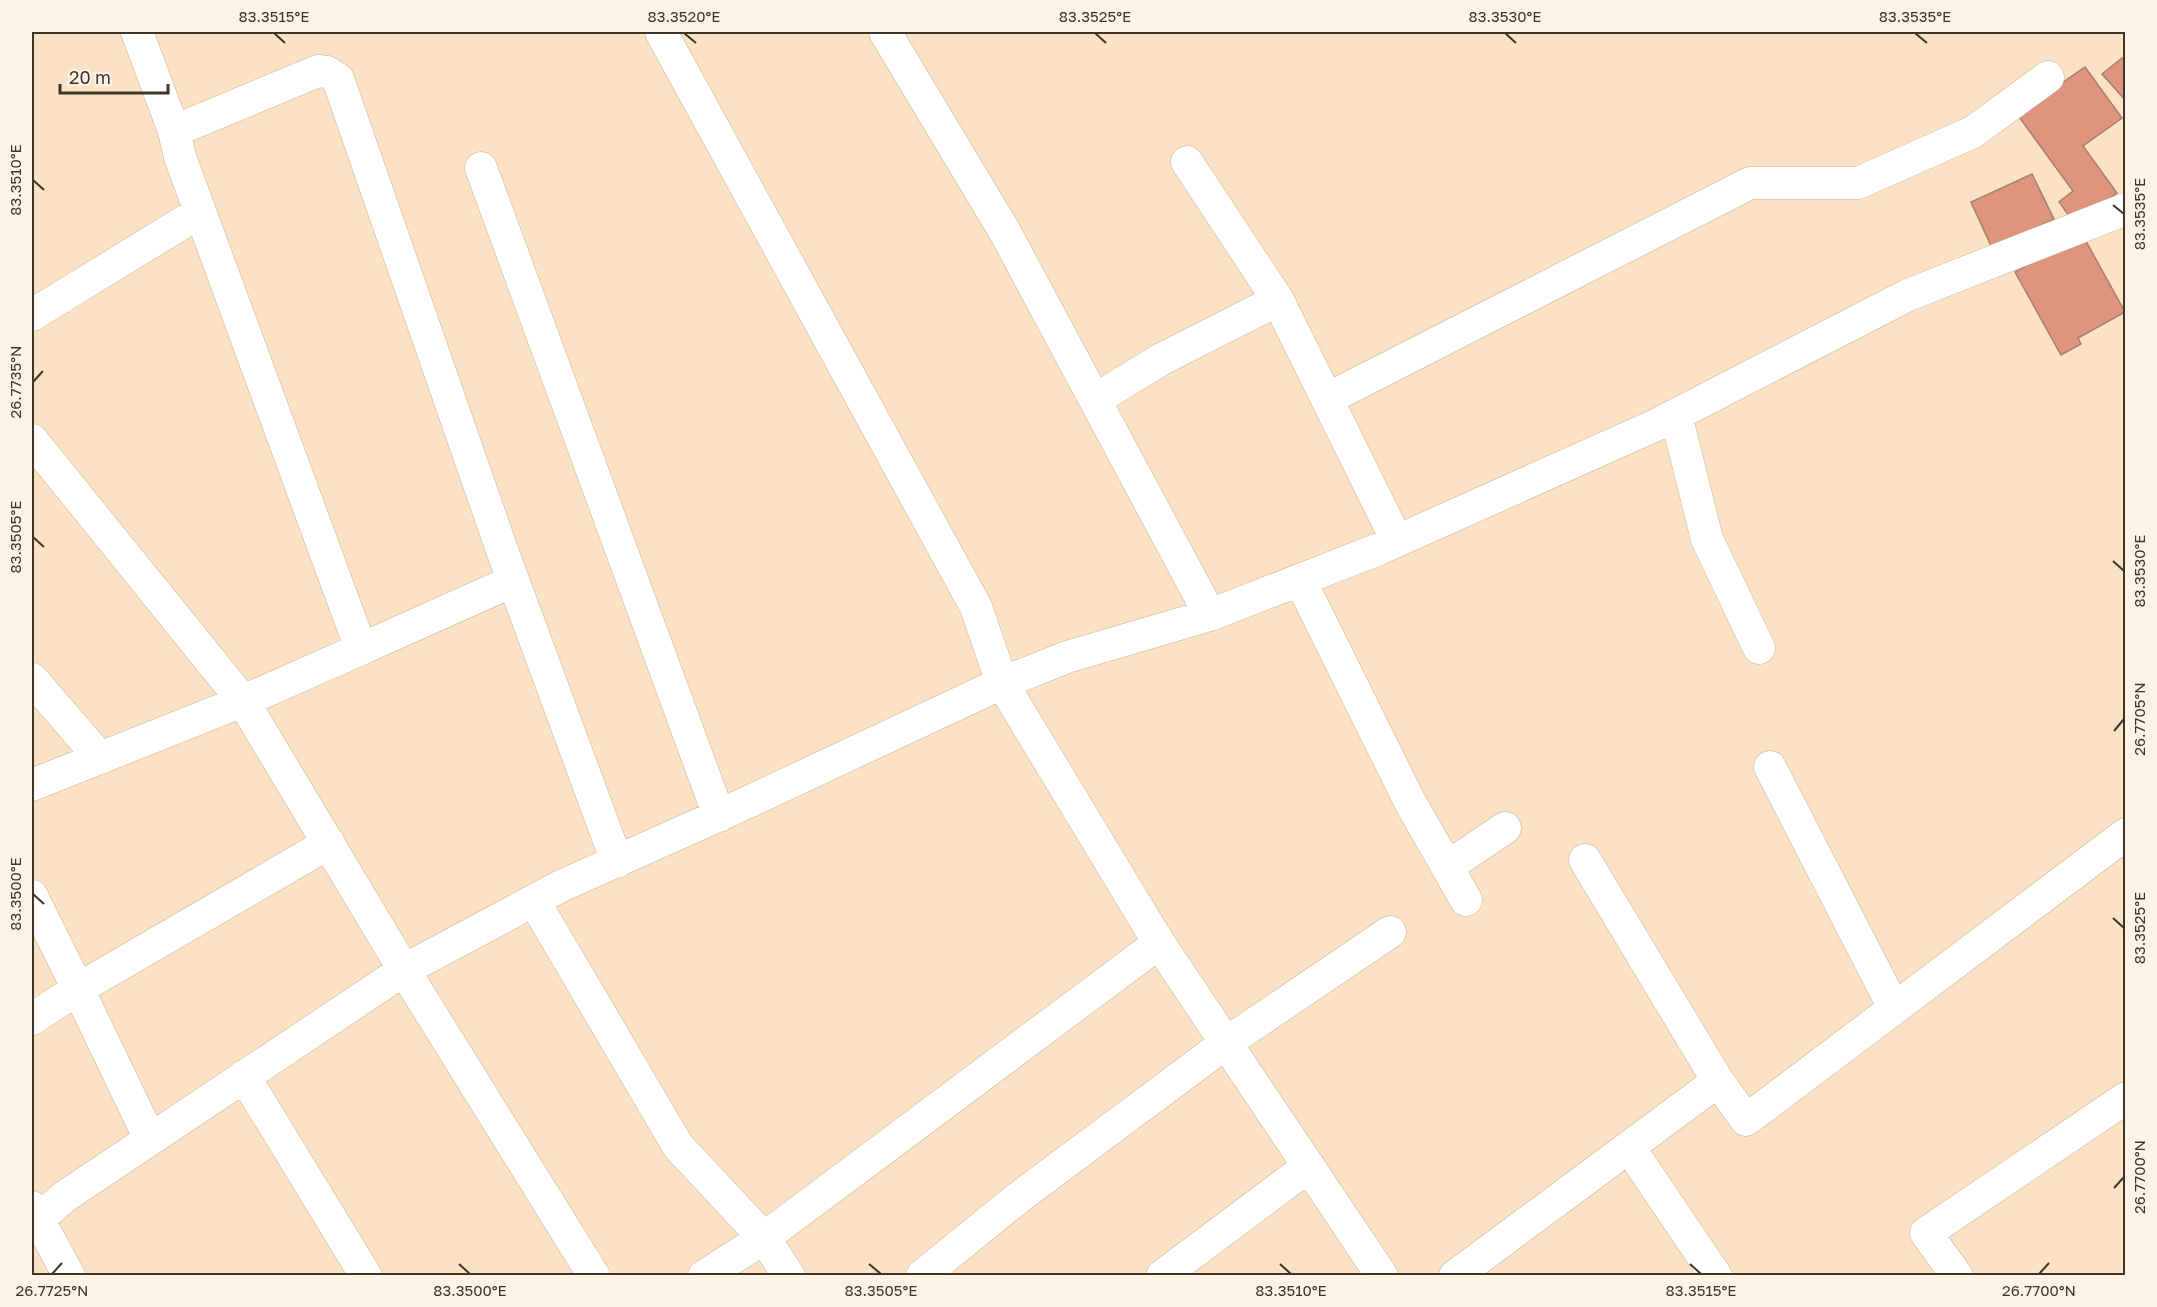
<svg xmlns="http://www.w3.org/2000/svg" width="2157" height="1307" viewBox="0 0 2157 1307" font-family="'Golos Text',sans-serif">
<rect width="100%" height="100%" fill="#fbe2c4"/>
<path fill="#df947d" stroke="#a47f74" stroke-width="1.5" d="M2122,58L2124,60L2126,59V101L2102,74Z
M2085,67L2122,118L2083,146L2117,193L2075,224L2059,202L2073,191L2017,114Z
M2032,174L2054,219L1992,248L1971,202Z
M2082,234L2125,312L2078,338L2081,344L2061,355L2015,272Z"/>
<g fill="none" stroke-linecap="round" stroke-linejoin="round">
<g stroke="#cbb396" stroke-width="33">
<path id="street" d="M137,32L174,131L180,157L361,649L243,701L404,970L594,1276
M661,32L976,607L1002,683L1159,943L764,1238L704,1276
M885,32L1005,232L1210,615
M174,131L318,71L327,72L338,79L502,550L617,862
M1187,162L1278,300L1397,541
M481,168L719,816
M32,315L200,212
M1327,399L1750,183H1858L1973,132L2048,77
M1095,400L1160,360L1278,300
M1676,415L1707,539L1759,648
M32,440L243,701L32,785
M1300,580L1410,802L1466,900
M361,649L513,581
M32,679L100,758
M1770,767L1894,1008
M1447,867L1505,828
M32,896L78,989L150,1139
M534,901L678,1146L764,1238L789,1276
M1159,943L1382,1276
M32,1019L78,989L329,843
M244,1076L366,1276
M1718,1081L1746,1120L2126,834
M1629,1147L1716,1276
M32,1207L69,1276
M32,1223L38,1220L64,1197L404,970L561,886L731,810L1002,683L1067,657L1210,615L1379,549L1656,425L1908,295L2126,209
M922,1276L1018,1198L1226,1043L1390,932
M1162,1276L1309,1166
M1455,1276L1718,1081L1585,860
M1957,1276L1926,1233L2126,1098"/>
</g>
<use href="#street" stroke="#fff" stroke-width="32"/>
</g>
<path fill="none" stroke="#3e3428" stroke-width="2" d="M274,33L285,43M684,33L696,43M1095,33L1106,43M1505,33L1516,43M1915,33L1927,43M33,180L44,190M2113,205L2124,214M33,382L43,371M33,537L44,547M2113,561L2124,571M2114,731L2124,719M33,894L44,904M2113,918L2124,928M2114,1188L2124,1177M459,1264L470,1274M869,1264L881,1274M1280,1264L1291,1274M1690,1264L1701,1274M52,1274L62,1263M2039,1274L2049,1263"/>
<rect width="2157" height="1307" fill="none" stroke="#fcf2e6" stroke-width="66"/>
<path d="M60 84v9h108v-9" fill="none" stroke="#3e3428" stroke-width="3"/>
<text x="69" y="84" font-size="18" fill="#3e3428" stroke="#fcf2e6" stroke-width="4.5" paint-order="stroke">20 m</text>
<rect x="33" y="33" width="2091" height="1241" fill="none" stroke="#3e3428" stroke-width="2"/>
<g font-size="15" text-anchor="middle" fill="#3e3428">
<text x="274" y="22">83.3515°E</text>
<text x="684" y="22">83.3520°E</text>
<text x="1095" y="22">83.3525°E</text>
<text x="1505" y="22">83.3530°E</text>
<text x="1915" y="22">83.3535°E</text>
<text transform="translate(16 180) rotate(-90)" y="5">83.3510°E</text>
<text transform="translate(2140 214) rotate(-90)" y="5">83.3535°E</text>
<text transform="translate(16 382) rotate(-90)" y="5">26.7735°N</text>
<text transform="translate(16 537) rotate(-90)" y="5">83.3505°E</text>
<text transform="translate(2140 571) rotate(-90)" y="5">83.3530°E</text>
<text transform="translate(2140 719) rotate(-90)" y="5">26.7705°N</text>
<text transform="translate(16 894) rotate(-90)" y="5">83.3500°E</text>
<text transform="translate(2140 928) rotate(-90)" y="5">83.3525°E</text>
<text transform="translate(2140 1177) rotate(-90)" y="5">26.7700°N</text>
<text x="52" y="1296">26.7725°N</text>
<text x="470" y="1296">83.3500°E</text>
<text x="881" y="1296">83.3505°E</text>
<text x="1291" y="1296">83.3510°E</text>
<text x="1701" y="1296">83.3515°E</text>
<text x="2039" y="1296">26.7700°N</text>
</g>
</svg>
